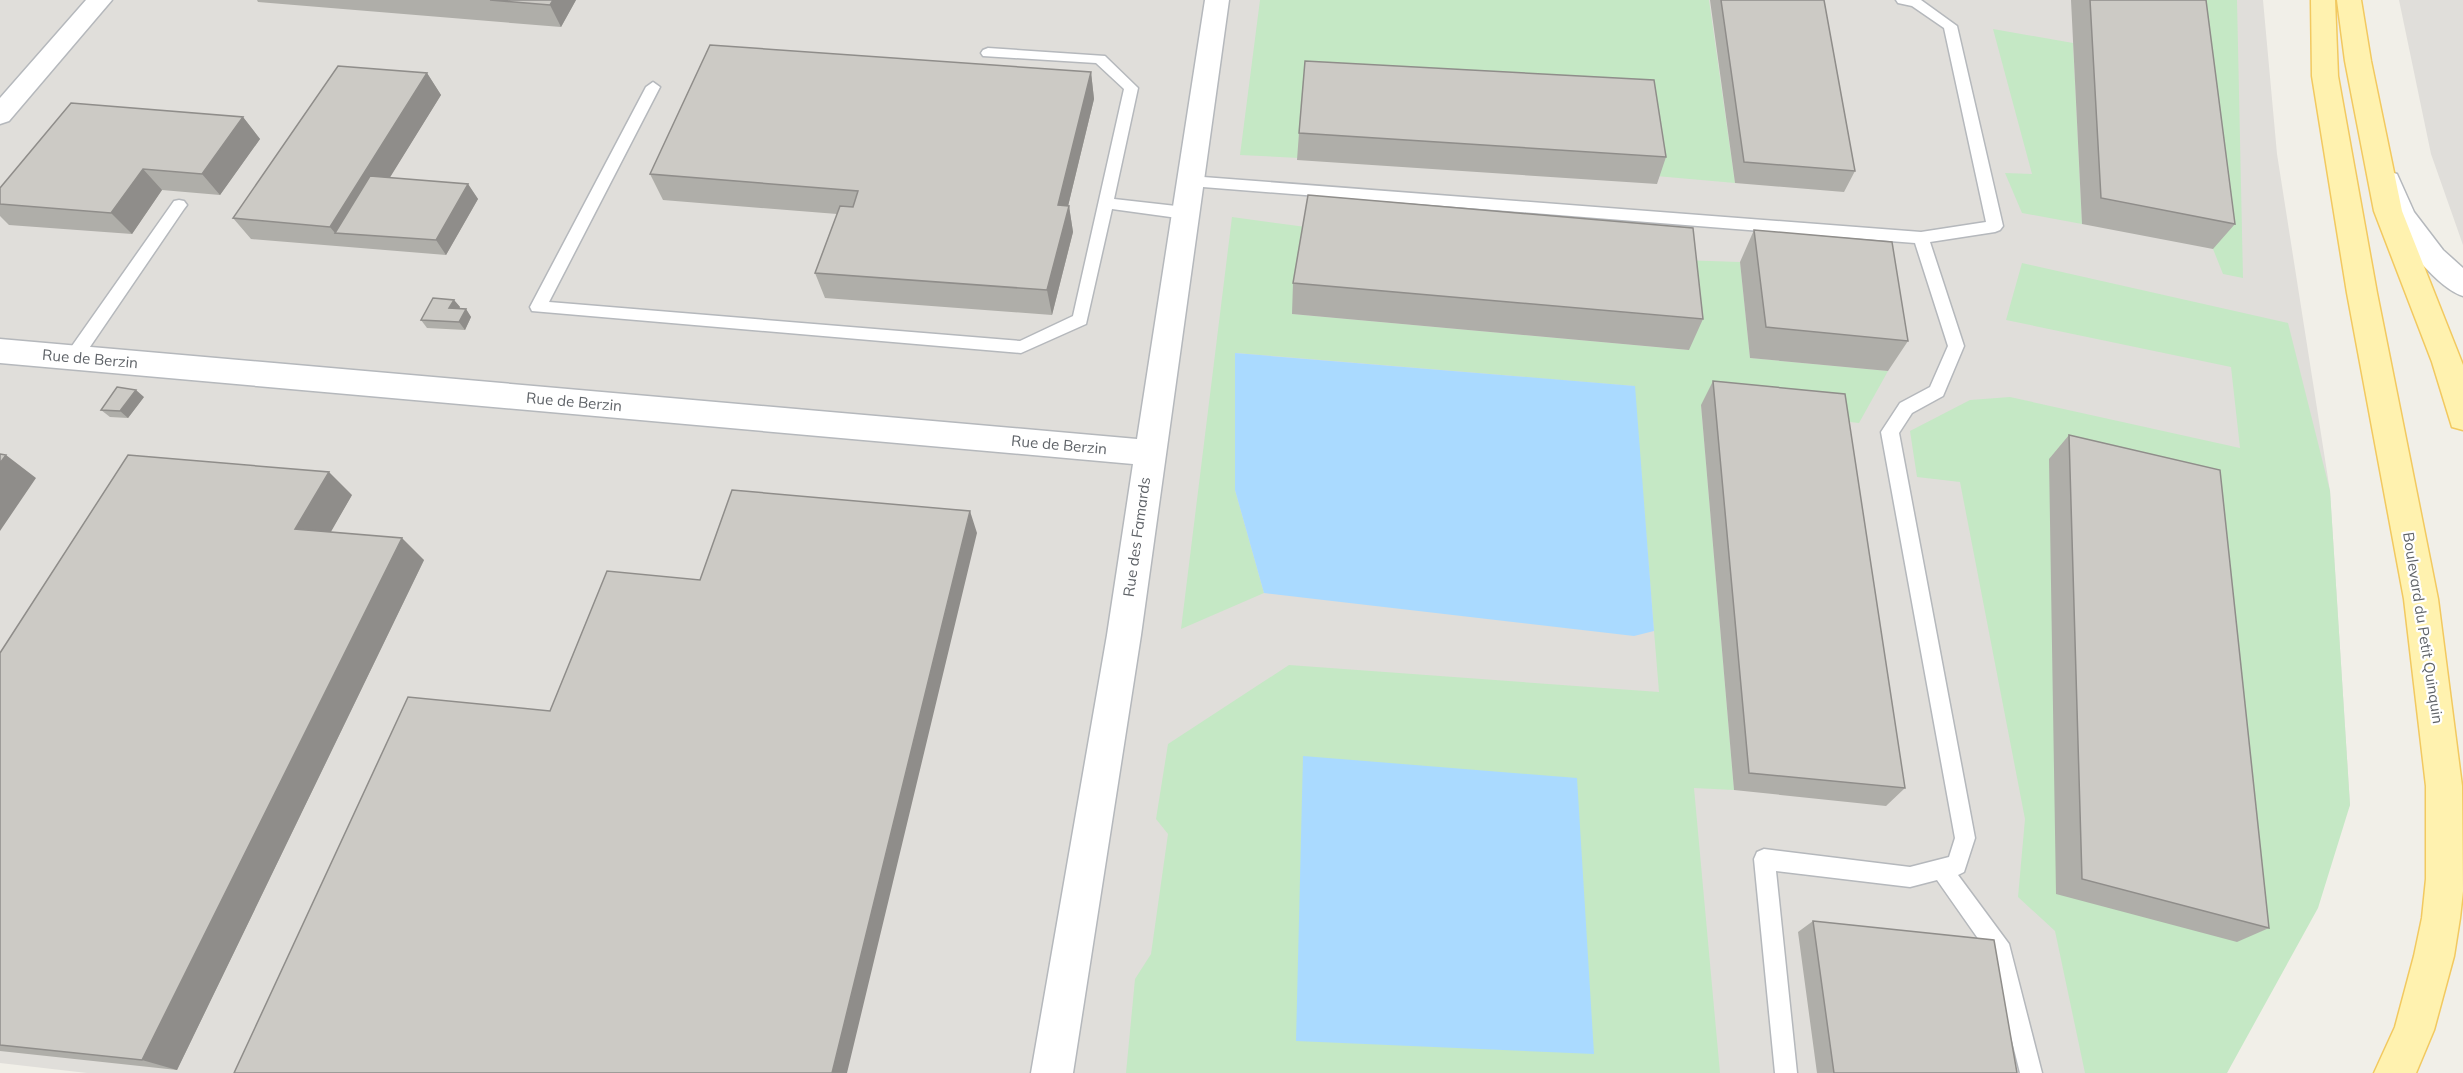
<svg xmlns="http://www.w3.org/2000/svg" width="2463" height="1073" viewBox="0 0 2463 1073" font-family="Mulish,sans-serif">
<rect width="100%" height="100%" fill="#f1efe8"/>
<path fill="#e0deda" d="M0,0H2263L2277,154L2330,491L2350,805L2227,1073H87L0,1063Z
M2399,0H2463V245L2431,154Z"/>
<path fill="#c5e8c5" d="M1260,0H1709L1735,183L1656,176L1240,155Z
M2184,0H2237L2243,278L2223,274L2213,249Z
M1993,29L2073,43L2082,224L2022,213L2005,173L2032,174Z
M1232,217L1306,227L1292,314L1689,350L1680,260L1740,262L1750,358L1888,371L1859,423L1701,405L1734,790L1694,788L1720,1073H1126L1135,979L1151,954L1168,834L1156,819L1168,744L1289,665L1659,692L1634,386L1236,353L1235,490L1264,593L1181,629Z
M2022,263L2288,323L2330,491L2350,805L2318,908L2227,1073H2085L2055,931L2018,897L2025,819L1960,482L1917,477L1910,431L1970,400L2010,397L2240,448L2231,367L2006,320Z"/>
<path fill="#aadaff" d="M1235,353L1635,386L1654,631L1634,636L1264,593L1235,490Z
M1303,756L1577,778L1594,1054L1296,1041Z"/>
<g fill="none" stroke-linecap="round" stroke-linejoin="round">
<g stroke="#b5b8bc" stroke-width="3">
<path id="service" d="M1896,0H1921L1957,26L2003,226L2000,230L1995,232L1930,242L1964,346L1943,396L1912,413L1899,433L1975,838L1964,872L1958,875L2009,944L2042,1073H2020L1991,957L1937,880L1910,887L1776,871L1797,1073H1775L1754,859L1757,852L1764,849L1910,867L1949,857L1955,838L1881,432L1900,403L1930,387L1948,346L1915,243L1190,186L1182,181L1190,176L1921,232L1986,222L1944,28L1912,6L1898,3Z
M988,48L1105,56L1138,88L1114,199L1185,207L1190,209L1193,213L1190,217L1185,219L1112,209L1086,324L1021,353L532,311L530,307L646,87L653,82L660,87L549,302L1020,341L1073,316L1124,89L1096,63L983,56L981,53L983,50Z
M179,200L184,201L187,205L184,209L79,363L73,364L67,363L65,358L67,353L174,201Z"/>
</g>
<g stroke="#b5b8bc" stroke-width="3">
<path id="minor" d="M86,0H112L9,121L0,124V98Z
M1205,0H1229L1141,635L1073,1073H1031L1107,635L1133,464L0,363V339L1137,439Z
M2387,171L2397,174L2414,212L2443,250L2463,268V296C2437,288 2400,240 2388,215C2382,204 2378,192 2373,181L2377,174Z"/>
</g>
<g stroke="#f2c960" stroke-width="3">
<path id="primary" d="M2311,0H2335L2338,76L2377,293L2438,599L2462,786L2463,891L2460,918L2454,956L2434,1030L2416,1073H2374L2395,1027L2414,956L2422,918L2426,879V786L2404,599L2347,293L2312,76Z
M2337,0H2361L2371,61L2402,211L2463,365V430L2452,427L2432,362L2374,211L2345,61Z"/>
</g>
<use href="#service" fill="#fff" fill-rule="evenodd"/>
<use href="#minor" fill="#fff" fill-rule="evenodd"/>
<use href="#primary" fill="#fff2af" fill-rule="evenodd"/>
</g>
<path fill="#afaea9" d="M257,0H576L561,27L258,2Z
M1710,0H1824L1855,171L1844,192L1735,183Z
M2071,0H2206L2235,224L2213,249L2082,224Z
M1091,72L1094,99L1068,206H1069L1073,232L1052,315L825,298L815,273L837,214L663,200L650,174Z
M427,73L441,95L389,178L468,184L478,199L446,255L251,239L233,218Z
M243,117L260,139L220,195L162,190L132,234L9,225L0,216V188Z
M1299,133L1666,157L1657,184L1297,160Z
M1754,230L1908,341L1888,371L1750,358L1740,262Z
M1293,283L1703,319L1689,350L1292,314Z
M454,300L460,307L459,309H466L471,317L465,330L427,328L421,320Z
M1713,381L1905,788L1886,806L1734,790L1701,405Z
M144,397L128,418L110,417L101,410Z
M2069,435L2269,928L2237,942L2056,894L2049,459Z
M352,495L330,532L424,560L177,1070L0,1051V653Z
M1813,921L2017,1073H1817L1798,932Z"/>
<path fill="#8f8d8a" d="M553,0H576L561,27L550,5Z
M1091,72L1094,99L1062,231L1058,205Z
M427,73L441,95L355,234L335,233L330,227Z
M243,117L260,139L220,195L202,174Z
M143,169L162,190L132,234L111,213Z
M468,184L478,199L446,255L436,240Z
M1069,206L1073,232L1052,315L1047,290Z
M454,300L460,307L455,316L449,308Z
M466,309L471,317L465,330L459,322Z
M136,390L144,397L128,418L120,411Z
M6,455L36,478L0,531V463Z
M329,472L352,495L320,551L295,529Z
M970,511L977,533L847,1073H832Z
M402,538L424,560L177,1070L142,1060Z"/>
<path fill="#cccac5" stroke="#8f8d8a" stroke-width="1.5" d="M490,0H553L550,5Z
M1721,0H1824L1855,171L1744,162Z
M2090,0H2206L2235,224L2101,198Z
M710,45L1091,72L1058,205L1069,206L1047,290L815,273L840,206L853,207L858,191L650,174Z
M1305,61L1654,80L1666,157L1299,133Z
M338,66L427,73L330,227L233,218Z
M71,103L243,117L202,174L143,169L111,213L0,204V188Z
M370,176L468,184L436,240L335,233Z
M1308,195L1693,228L1703,319L1293,283Z
M1754,230L1892,242L1908,341L1766,327Z
M433,298L454,300L449,308L466,309L459,322L421,320Z
M1713,381L1845,394L1905,788L1749,773Z
M117,387L136,390L120,411L101,410Z
M2069,435L2220,470L2269,928L2082,879Z
M0,454L6,455L0,463Z
M128,455L329,472L295,529L402,538L142,1060L0,1045V653Z
M732,490L970,511L832,1073H234L408,697L550,711L607,571L700,580Z
M1813,921L1994,940L2017,1073H1834Z"/>
<g text-anchor="middle" stroke-width="4.5" stroke-linejoin="round" paint-order="stroke">
<g font-size="15" fill="#5f6368" stroke="#fff">
<text transform="translate(90 359) rotate(5)" y="5">Rue de Berzin</text>
<text transform="translate(574 402) rotate(5)" y="5">Rue de Berzin</text>
<text transform="translate(1059 445) rotate(5)" y="5">Rue de Berzin</text>
<text transform="translate(1137 537) rotate(-82)" y="5">Rue des Famards</text>
<text transform="translate(2423 628) rotate(81)" y="5">Boulevard du Petit Quinquin</text>
</g>
</g>
</svg>
